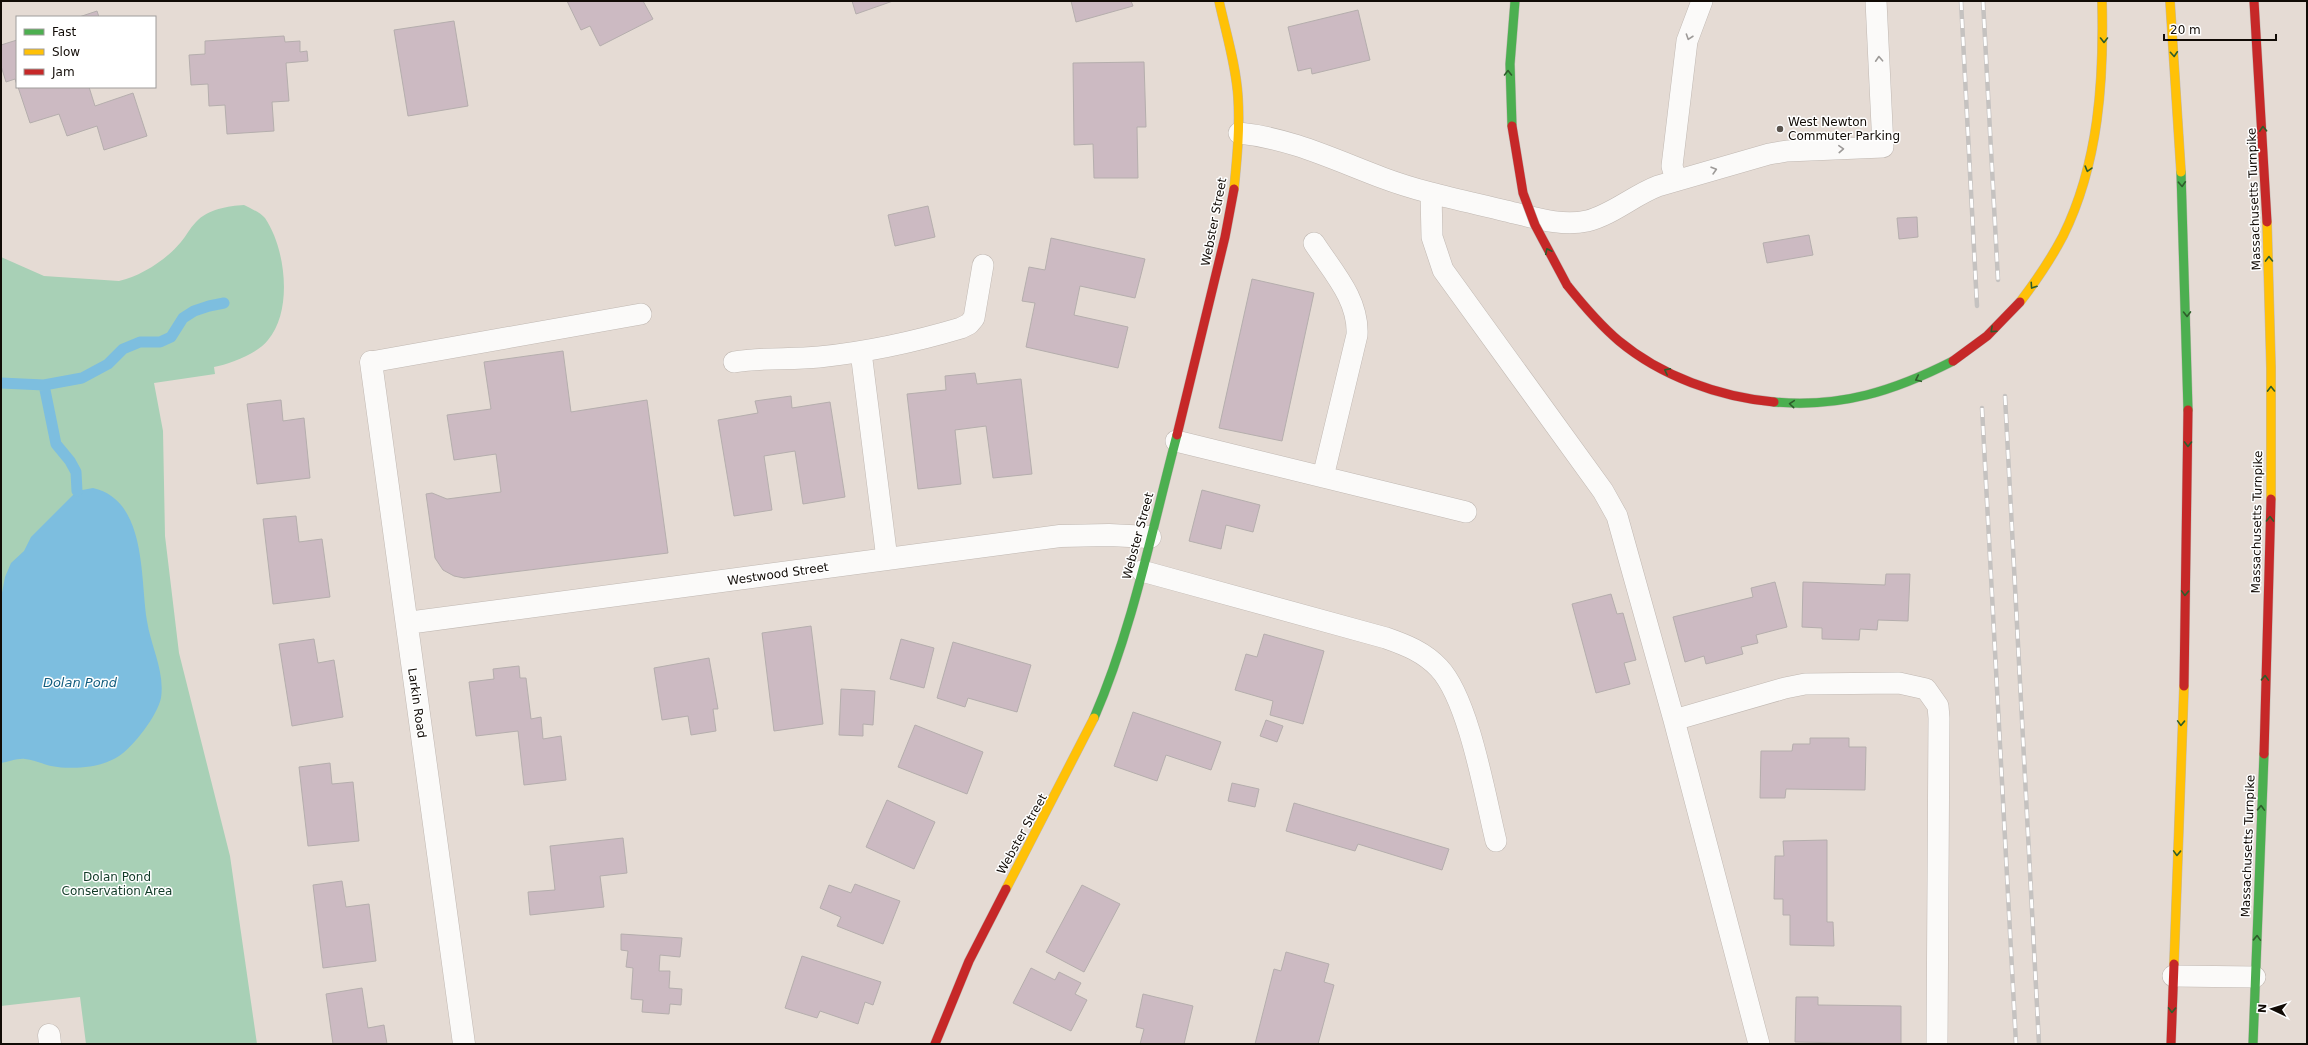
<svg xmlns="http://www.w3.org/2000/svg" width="2308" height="1045" viewBox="0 0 2308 1045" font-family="'DejaVu Sans',sans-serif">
<rect width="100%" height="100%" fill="#e5dbd4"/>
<path fill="#a8d0b6" d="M244,205C250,208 261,213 265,218C286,249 293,311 268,340C257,354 230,364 214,367L215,374L154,383L163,431L165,536L179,653L230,856L257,1044H86L80,997L1,1006V257L44,276L119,281C141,276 166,260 181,242C186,236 190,228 196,222C208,209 228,206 244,205Z"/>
<path fill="#7dbedf" d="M93,488C147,500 140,578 147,621C151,647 165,671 161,698C157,716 134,746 119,756C101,768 72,770 51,766C43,764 34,760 25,759C18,758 8,762 1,763V598L5,577L11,563L24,551L31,537L77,491Z"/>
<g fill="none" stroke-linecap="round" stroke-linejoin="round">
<path stroke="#7dbedf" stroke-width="11" d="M1,383L44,385L82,378L108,364L123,349L140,342H160L171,337L183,318L194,311L209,306L224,303
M44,385L56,444L70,461L76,472L77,491"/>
</g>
<path fill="#ccbac2" stroke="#b5aead" d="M567,1H643L653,19L600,46L590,26L581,30Z
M852,1H893L856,14Z
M1071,1H1131L1133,6L1076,22Z
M1358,10L1370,60L1312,74L1311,68L1298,71L1288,27Z
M97,11L99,17H79Z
M454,21L468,106L408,116L394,30Z
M284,36L285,42L300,41V52L307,51L308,61L286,63L289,101L272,102L274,131L227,134L225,105L209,106L208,84L191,85L189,55L205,54V41Z
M17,40V85L15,79L6,82L1,66V45Z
M1144,62L1146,127H1137L1138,178H1094L1093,144L1074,145L1073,63Z
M18,87H89L95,106L133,93L147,136L104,150L97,126L67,136L59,114L30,123Z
M928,206L935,237L895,246L888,215Z
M1917,217L1918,237L1899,239L1897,218Z
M1809,235L1813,255L1767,263L1763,243Z
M1051,238L1145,259L1135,298L1080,286L1074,315L1128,327L1118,368L1026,347L1035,303L1022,301L1029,267L1045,270Z
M1252,279L1314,293L1282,441L1219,428Z
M563,351L571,412L647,400L668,553L464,578L454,576L443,570L435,558L426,494L432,493L447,499L501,492L496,454L454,460L447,415L491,409L484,362Z
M975,373L977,384L1021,379L1032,474L993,478L986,426L955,430L961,484L918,489L907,394L946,390L945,376Z
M791,396L792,408L830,402L845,497L803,504L795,451L764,456L772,510L734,516L718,420L758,413L755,401Z
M281,400L283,421L304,418L310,478L257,484L247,404Z
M1202,490L1260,505L1253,532L1226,525L1221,549L1189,541Z
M296,516L299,542L322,539L330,597L273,604L263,519Z
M1886,574H1910L1908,621L1878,620L1877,630L1860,629L1859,640L1822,639V628L1802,627L1803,582L1885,585Z
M1775,582L1787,627L1756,635L1758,643L1741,647L1743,654L1706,664L1704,656L1685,662L1673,617L1753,597L1751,588Z
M1611,594L1617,614L1623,613L1636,660L1624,663L1630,684L1596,693L1572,604Z
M811,626L823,724L774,731L762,633Z
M1264,634L1324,651L1303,724L1270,715L1273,701L1235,690L1246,654L1257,657Z
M314,639L318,663L334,660L343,717L292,726L279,644Z
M901,639L934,648L924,688L890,679Z
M953,642L1031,665L1017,712L968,698L965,707L937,698Z
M709,658L718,709H713L716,731L691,735L688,716L662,720L654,668Z
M519,666L520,678H526L531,719L541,717L543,739L561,736L566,780L524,785L518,731L476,736L469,682L494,679L493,669Z
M841,689L875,691L873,725L863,724V736L839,735Z
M1133,712L1221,742L1211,770L1166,755L1157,781L1114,766Z
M1266,720L1283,726L1277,742L1260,736Z
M915,725L983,752L967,794L898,767Z
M1810,738H1849V747H1866L1865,790L1786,789L1785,798H1760L1761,751H1792L1793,744H1810Z
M330,763L332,784L353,782L359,841L308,846L299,767Z
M1232,783L1259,789L1255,807L1228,801Z
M887,800L935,822L914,869L866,847Z
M1294,803L1449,849L1442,870L1358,844L1355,851L1286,831Z
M623,838L627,873L600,876L604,907L530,915L528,892L555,890L550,846Z
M1827,840V922H1833L1834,946L1790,945V915H1783V899H1774L1775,856H1784L1783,841Z
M342,881L346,907L369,904L376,961L323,968L313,885Z
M855,884L900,901L883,944L837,926L841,917L820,908L829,885L851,893Z
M1082,885L1120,904L1084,972L1046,952Z
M621,934L682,938L680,957L660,955L659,971H670L669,988L682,989L681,1005L670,1004L669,1014L642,1012L643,1000L631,999L633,968L626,967L628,951L621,950Z
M1286,952L1329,964L1324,982L1334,985L1318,1044H1255L1274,969L1281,971Z
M802,956L881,982L873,1005L865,1002L858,1024L820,1011L817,1018L785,1008Z
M1031,968L1055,980L1059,972L1081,983L1075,994L1087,1000L1071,1031L1013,1003Z
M362,988L368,1028L384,1025L387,1044H333L326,994Z
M1143,994L1193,1006L1184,1044H1140L1144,1029L1136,1027Z
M1796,997H1818V1005L1901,1006V1044L1795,1042Z"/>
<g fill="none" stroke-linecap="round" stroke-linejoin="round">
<g stroke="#c0b8b2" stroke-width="22">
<path id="lane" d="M1239,133C1290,138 1335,160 1383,178C1423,193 1465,201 1506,211C1532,217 1561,227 1587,221C1612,215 1634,195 1658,186L1769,154L1787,151L1883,147L1876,1
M1676,180L1672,166L1687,41L1702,1
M1431,193L1432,237L1443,270L1603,491L1617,516L1674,720L1759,1044
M1314,243C1332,271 1359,299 1357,335L1323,477
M861,352L887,559
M371,362L641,314
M734,362C762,357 791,360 819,357C868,352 914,342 961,328L969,324L974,318L983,265
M1176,441L1466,512
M1142,571L1386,638C1406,645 1424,652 1439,668C1469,700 1485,796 1496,841
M1674,720L1785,688L1805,684L1899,683L1926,689L1938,706L1939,718L1937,1044
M2173,976L2255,977"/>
</g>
<g stroke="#c0b8b2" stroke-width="23">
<path id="street" d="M371,362L464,1044
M407,623L1060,536L1109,535L1150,537
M49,1035L50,1044"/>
</g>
<g stroke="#c0b8b2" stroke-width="10">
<path id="fast" d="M1512,126L1510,64L1515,1
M2181,172L2188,410
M1774,402C1841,408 1894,391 1953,361
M1094,718C1133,628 1152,529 1177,435
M2253,1044L2264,754"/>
</g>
<g stroke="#c0b8b2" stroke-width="10">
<path id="slow" d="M1219,1C1226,33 1236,65 1238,97C1240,128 1237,159 1234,189
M2170,1L2181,172
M2267,222L2271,368V499
M2020,302C2036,281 2051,259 2063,236C2099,163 2104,80 2102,1
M1006,889L1094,718
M2174,964L2184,686"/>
</g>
<g stroke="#c0b8b2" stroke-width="10">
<path id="jam" d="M2254,1L2267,222
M1567,285C1583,305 1600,325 1619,341C1661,376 1719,397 1774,402
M1177,435L1225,237L1234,189
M2184,686L2188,410
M2264,754L2271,499
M935,1044L969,961L1006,889
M2171,1044L2174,964"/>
</g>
<use href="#lane" stroke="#fbfaf9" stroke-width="21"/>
<use href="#street" stroke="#fbfaf9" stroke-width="22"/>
<use href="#fast" stroke="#4caf50" stroke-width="9"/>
<use href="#slow" stroke="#ffc107" stroke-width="9"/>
<use href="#jam" stroke="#c62828" stroke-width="9"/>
<g stroke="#c5c2c0" stroke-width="4.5">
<path id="rail" d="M1961,1L1977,306
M1983,1L1998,280
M2005,396L2039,1044
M1982,408L2016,1044"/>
</g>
<use href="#rail" stroke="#fff" stroke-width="3" stroke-dasharray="9" stroke-linecap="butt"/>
<g stroke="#bdb8b5" stroke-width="10" stroke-linecap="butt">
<path id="jam-bridge" d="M1512,126L1523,193L1535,225L1567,285
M1953,361L1987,336L2020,302"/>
</g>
<use href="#jam-bridge" stroke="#c62828" stroke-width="9"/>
</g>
<defs><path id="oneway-chevron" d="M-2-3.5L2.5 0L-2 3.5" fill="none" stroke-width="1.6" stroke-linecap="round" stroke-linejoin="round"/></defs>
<g stroke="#9d9a98">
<use href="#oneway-chevron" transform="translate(1689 37) rotate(109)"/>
<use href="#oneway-chevron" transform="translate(1879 59) rotate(-93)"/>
<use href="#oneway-chevron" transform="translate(1841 149) rotate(-3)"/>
<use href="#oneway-chevron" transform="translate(1714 170) rotate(-16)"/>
</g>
<g stroke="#2e5d2b">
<use href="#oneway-chevron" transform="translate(2104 40) rotate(90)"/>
<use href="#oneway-chevron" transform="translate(2174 54) rotate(86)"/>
<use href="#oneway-chevron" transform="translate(1508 73) rotate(-90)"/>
<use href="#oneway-chevron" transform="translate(2263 129) rotate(-93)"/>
<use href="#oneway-chevron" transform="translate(2088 169) rotate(106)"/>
<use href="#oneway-chevron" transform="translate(2182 184) rotate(87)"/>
<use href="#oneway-chevron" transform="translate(1548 251) rotate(-116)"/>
<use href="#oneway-chevron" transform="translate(2269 259) rotate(-91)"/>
<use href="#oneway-chevron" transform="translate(2033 286) rotate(124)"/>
<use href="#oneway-chevron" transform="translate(2187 314) rotate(89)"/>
<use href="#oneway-chevron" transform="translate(1993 330) rotate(138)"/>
<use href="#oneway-chevron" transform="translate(1667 371) rotate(-153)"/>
<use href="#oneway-chevron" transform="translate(1918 379) rotate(155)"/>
<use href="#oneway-chevron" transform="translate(2271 389) rotate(-91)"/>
<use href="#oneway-chevron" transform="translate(1792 404) rotate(-175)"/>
<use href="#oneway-chevron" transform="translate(2188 444) rotate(91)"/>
<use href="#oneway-chevron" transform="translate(2270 519) rotate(-89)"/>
<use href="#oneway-chevron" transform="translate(2185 593) rotate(92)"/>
<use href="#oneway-chevron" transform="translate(2265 678) rotate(-88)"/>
<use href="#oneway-chevron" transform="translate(2181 723) rotate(92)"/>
<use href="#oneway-chevron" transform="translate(2261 808) rotate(-88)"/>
<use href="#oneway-chevron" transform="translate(2177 853) rotate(92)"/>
<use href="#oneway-chevron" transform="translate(2257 938) rotate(-88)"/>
<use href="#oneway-chevron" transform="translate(2172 1010) rotate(92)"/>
</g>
<circle fill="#5b544e" stroke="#fff" stroke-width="1.5" cx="1780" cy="129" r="4"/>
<g text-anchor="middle" stroke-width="3" stroke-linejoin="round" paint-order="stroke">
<g font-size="12" fill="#110b06" stroke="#fff" text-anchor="start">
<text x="1788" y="126">West Newton<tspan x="1788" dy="14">Commuter Parking</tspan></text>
</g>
<g font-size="12" fill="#110b06" stroke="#fff">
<text transform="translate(2254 199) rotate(-92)" y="4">Massachusetts Turnpike</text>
<text transform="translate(1214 222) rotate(-79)" y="4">Webster Street</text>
<text transform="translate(2257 522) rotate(-89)" y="4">Massachusetts Turnpike</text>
<text transform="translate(1138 536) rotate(-75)" y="4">Webster Street</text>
<text transform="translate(778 574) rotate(-8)" y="4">Westwood Street</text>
<text transform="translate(417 703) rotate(82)" y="4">Larkin Road</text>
<text transform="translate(1022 834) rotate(-61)" y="4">Webster Street</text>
<text transform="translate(2248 846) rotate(-88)" y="4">Massachusetts Turnpike</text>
</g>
<g font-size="12" fill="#103a26" stroke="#fff">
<text x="117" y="881">Dolan Pond<tspan x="117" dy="14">Conservation Area</tspan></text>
</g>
<g font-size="13" font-style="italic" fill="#125d7f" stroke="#fff">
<text x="80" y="687">Dolan Pond</text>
</g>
</g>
<rect width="2308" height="1045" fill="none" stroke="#110b06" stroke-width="4"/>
<rect x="16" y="16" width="140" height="72" fill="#ffffff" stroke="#a09d9b"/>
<rect x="24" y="29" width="20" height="6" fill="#4caf50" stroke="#a09d9b"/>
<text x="52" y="36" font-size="12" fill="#110b06">Fast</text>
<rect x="24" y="49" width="20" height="6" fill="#ffc107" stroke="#a09d9b"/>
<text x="52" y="56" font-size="12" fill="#110b06">Slow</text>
<rect x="24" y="69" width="20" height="6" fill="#c62828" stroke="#a09d9b"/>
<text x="52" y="76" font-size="12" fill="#110b06">Jam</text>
<g transform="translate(2272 1009) rotate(274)" stroke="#ffffff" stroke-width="3" paint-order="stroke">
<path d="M0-3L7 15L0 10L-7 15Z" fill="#110b06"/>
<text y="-6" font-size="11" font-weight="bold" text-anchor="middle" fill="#110b06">N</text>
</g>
<path d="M2164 34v6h112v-6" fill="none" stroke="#110b06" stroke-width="2"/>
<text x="2170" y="34" font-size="12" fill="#110b06" stroke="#ffffff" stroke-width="3" paint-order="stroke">20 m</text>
</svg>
